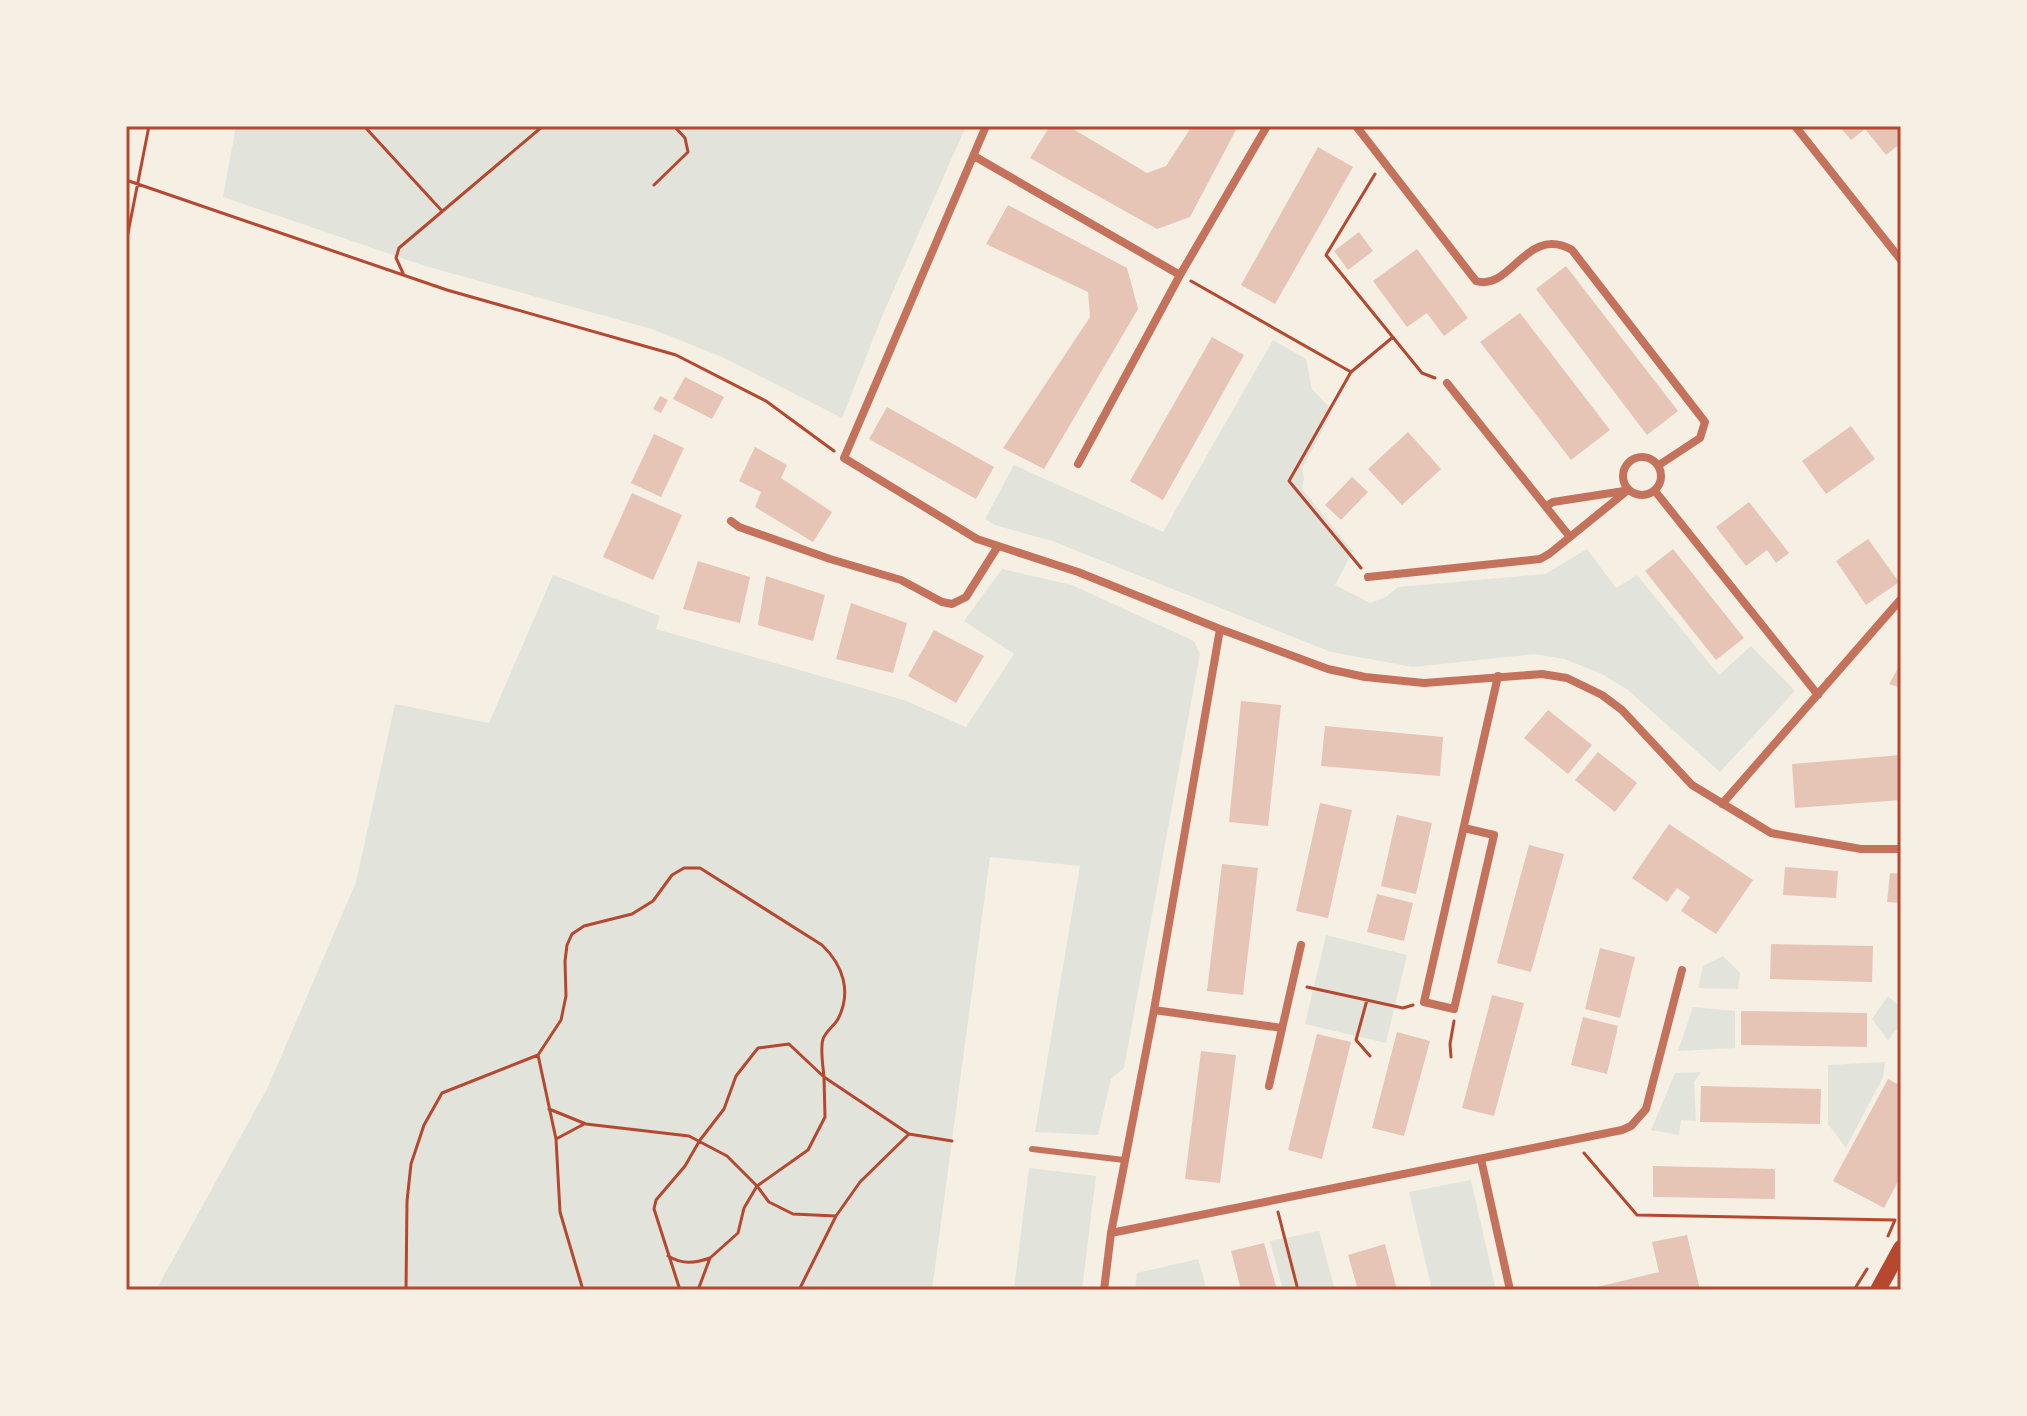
<svg xmlns="http://www.w3.org/2000/svg" width="2027" height="1416" viewBox="0 0 2027 1416" font-family="Montserrat,sans-serif">
<rect width="100%" height="100%" fill="#f6efe4"/>
<path fill="#e2e4dc" d="M236,126H966L883,314L842,418L722,357L652,329L425,266L223,197Z
M1273,340L1306,359L1312,389L1333,411L1302,469L1304,479L1302,489L1353,551L1335,585L1370,603L1386,597L1398,587L1545,574L1587,549L1616,588L1637,575L1719,675L1751,646L1795,691L1720,772L1628,690L1600,673L1564,659L1535,654L1413,667L1331,652L1052,541L995,525L985,519L1014,465L1163,532Z
M1002,569L1072,585L1194,641L1200,654L1124,1068L1111,1079L1098,1135L1035,1132L1080,866L990,857L932,1290H156L268,1087L356,882L395,704L489,723L553,575L660,616L656,629L904,700L966,727L1014,654L964,621Z
M1326,935L1407,955L1386,1043L1305,1024Z
M1723,956L1740,973L1738,989L1698,988L1703,966Z
M1888,996L1901,1008V1023L1888,1041L1872,1019Z
M1693,1007L1735,1011V1048L1678,1051Z
M1885,1062L1883,1077L1846,1148L1828,1124V1065Z
M1701,1072L1694,1082L1696,1121L1681,1120L1679,1135L1651,1130L1675,1073Z
M1029,1168L1096,1176L1082,1290H1014Z
M1471,1180L1496,1290H1432L1409,1192Z
M1319,1231L1335,1290H1283L1270,1241Z
M1198,1259L1207,1290H1135L1137,1273Z"/>
<path fill="#e6c5b7" d="M1050,126H1068L1147,173L1166,166L1192,126H1238L1190,217L1157,229L1030,158Z
M1839,126H1901V143L1886,155L1865,129L1851,140Z
M1318,147L1353,167L1275,304L1241,285Z
M1008,205L1127,268L1138,309L1044,469L1003,448L1090,317L1088,292L986,244Z
M1359,232L1373,251L1348,270L1334,251Z
M1417,249L1468,318L1444,336L1427,313L1407,327L1373,281Z
M1566,266L1678,411L1647,435L1536,289Z
M1520,313L1610,430L1571,460L1480,342Z
M1212,337L1244,355L1163,500L1130,481Z
M685,377L724,397L712,419L673,399Z
M660,396L668,400L661,413L653,409Z
M887,407L994,467L976,499L869,439Z
M1851,426L1875,459L1826,494L1802,461Z
M1408,432L1441,469L1402,505L1368,469Z
M654,434L684,448L661,497L631,483Z
M755,447L787,465L781,478L832,512L813,542L755,507L761,492L739,481Z
M1352,477L1368,492L1341,520L1325,505Z
M632,493L682,515L653,580L603,557Z
M1749,502L1789,553L1776,563L1767,550L1746,566L1716,527Z
M1868,539L1899,582L1866,605L1836,561Z
M1673,549L1744,638L1716,660L1645,571Z
M698,561L750,577L740,623L683,609Z
M766,576L825,595L813,641L758,625Z
M851,603L907,623L893,673L836,659Z
M934,630L984,656L956,703L908,676Z
M1901,663V688L1889,684Z
M1241,701L1281,705L1268,826L1229,822Z
M1548,710L1592,745L1568,774L1524,738Z
M1325,726L1443,737L1440,776L1321,766Z
M1598,752L1637,783L1615,812L1575,780Z
M1901,755V800L1795,808L1792,764Z
M1320,803L1352,810L1328,918L1296,911Z
M1397,815L1432,823L1416,894L1381,886Z
M1669,824L1753,880L1716,934L1681,911L1690,897L1677,888L1667,902L1632,878Z
M1529,845L1564,854L1531,972L1497,963Z
M1222,864L1258,868L1243,995L1207,991Z
M1785,867L1838,871L1836,898L1783,895Z
M1890,873L1901,874V903L1887,902Z
M1377,894L1413,903L1404,941L1367,932Z
M1771,944L1873,946L1872,982L1770,979Z
M1600,948L1635,957L1620,1018L1585,1009Z
M1492,995L1524,1003L1494,1116L1462,1108Z
M1741,1011L1867,1013V1047L1741,1045Z
M1583,1017L1618,1026L1607,1074L1571,1065Z
M1397,1032L1430,1041L1404,1136L1372,1128Z
M1317,1034L1351,1042L1322,1159L1288,1150Z
M1201,1051L1236,1055L1220,1183L1185,1179Z
M1888,1079L1901,1086V1176L1884,1208L1833,1181Z
M1701,1086L1821,1089L1820,1124L1700,1122Z
M1653,1166L1775,1169V1199L1653,1197Z
M1687,1235L1700,1290H1585L1659,1272L1652,1242Z
M1264,1243L1277,1290H1241L1231,1251Z
M1385,1244L1397,1290H1358L1348,1255Z"/>
<g fill="none" stroke-linecap="round" stroke-linejoin="round">
<path stroke="#b5482f" stroke-width="3" d="M364,126L442,211
M1375,174L1326,255L1422,373L1435,378
M126,180L447,290L676,355L766,401L834,451
M654,185L688,152L685,138L674,126
M126,243L149,126
M403,273L396,258L399,248L543,126
M1191,281L1351,372
M1361,568L1289,481L1351,372L1393,337
M1307,987L1403,1008L1413,1005
M1367,1000L1356,1040L1370,1056
M538,1055L556,1139L560,1212L583,1290
M1451,1057L1450,1044L1454,1021
M549,1109L586,1124L689,1136L727,1156L757,1186L769,1202L793,1214L836,1216
M556,1139L584,1124
M1584,1153L1637,1215L1895,1220L1888,1236
M1278,1212L1298,1290
M668,1256C683,1265 695,1263 710,1258
M406,1290L407,1201L411,1164L424,1125L442,1093L538,1055L561,1020L566,996L565,961L567,945L572,934L584,926L632,914L653,901L672,875L684,868H700L822,945C843,965 852,992 838,1019C834,1026 826,1031 823,1039C820,1049 823,1066 824,1077L909,1134L952,1141
M680,1290L654,1209L656,1200L685,1166L700,1140L724,1109L736,1076L758,1048L789,1044L824,1077L825,1117L808,1150L757,1186L744,1208L738,1233L710,1258L698,1290
M799,1290L836,1216L860,1182L909,1134
M1854,1290L1867,1269"/>
<path stroke="#c5725c" stroke-width="6" d="M1032,1149L1124,1160"/>
<path stroke="#c5725c" stroke-width="8" d="M986,126L844,458L977,539L1078,572L1220,629L1328,669L1365,677L1424,683L1542,674L1567,678L1602,695L1622,710L1692,785L1771,833L1861,849H1901
M1356,126L1476,281C1511,292 1526,224 1572,250L1705,422L1700,438L1659,465
M1795,126L1901,260
M974,156L1180,275
M1447,383L1570,537
M1623 476a19 19 0 1 1 38 0a19 19 0 1 1-38 0Z
M1078,464L1180,275L1267,126
M1655,491L1818,695
M1546,506L1553,502L1624,491
M731,521L739,527L830,559L901,580L942,602L952,604L966,597L998,546
M1368,577L1540,559L1549,554L1628,490
M1722,804L1901,599
M1464,828L1494,835L1454,1009L1424,1002L1498,676
M1154,1010L1282,1028
M1269,1086L1301,945
M1481,1159L1510,1290
M1111,1233L1622,1130L1631,1126L1646,1109L1682,970
M1104,1290L1111,1233L1154,1010L1220,629"/>
<path stroke="#b5482f" stroke-width="16" d="M1878,1290L1901,1248"/>
</g>
<rect width="2027" height="1416" fill="none" stroke="#f6efe4" stroke-width="256"/>
<rect x="128" y="128" width="1771" height="1160" fill="none" stroke="#b5482f" stroke-width="3"/>
</svg>
